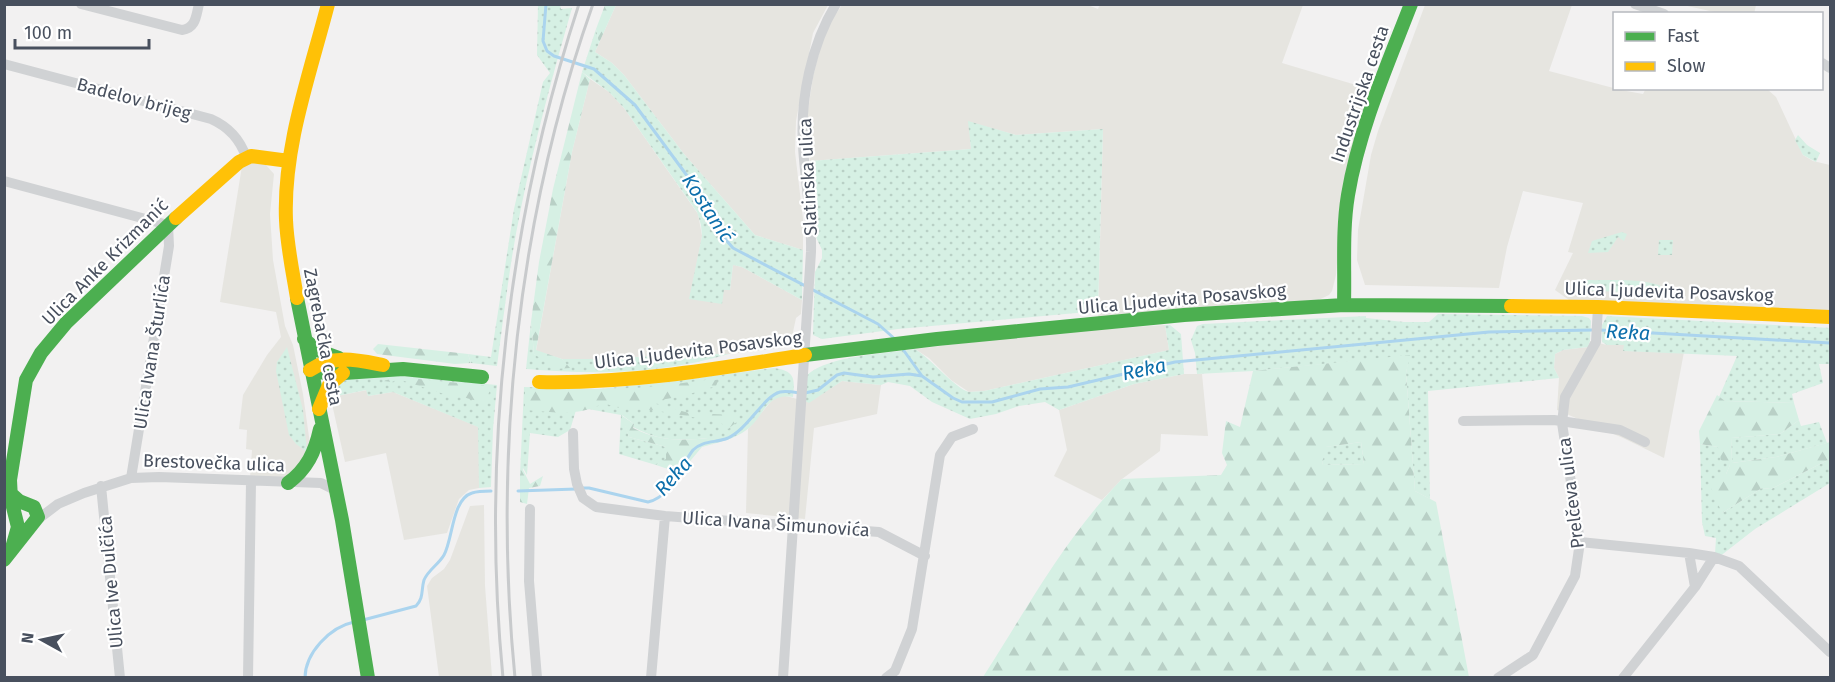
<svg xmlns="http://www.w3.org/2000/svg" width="1835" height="682" viewBox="0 0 1835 682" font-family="'Fira Sans',sans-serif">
<defs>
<pattern id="grass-dots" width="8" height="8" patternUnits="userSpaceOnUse" patternTransform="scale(1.5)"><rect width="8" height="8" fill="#d6f0e4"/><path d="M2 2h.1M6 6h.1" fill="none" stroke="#b9d0c6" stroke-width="1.8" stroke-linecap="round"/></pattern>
<pattern id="forest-firs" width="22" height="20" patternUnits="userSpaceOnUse" patternTransform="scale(1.5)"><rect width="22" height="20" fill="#d6f0e4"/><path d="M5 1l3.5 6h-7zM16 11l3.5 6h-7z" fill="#b9d0c6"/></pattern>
</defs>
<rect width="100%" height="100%" fill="#f2f1f1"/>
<path fill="#e6e5e0" d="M1085,4L1098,9L1100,4L1303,5L1282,63L1373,90L1342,200L1336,275L1332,291L1329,295L1314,302L1244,303L1098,319L1103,129L1016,135L969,122L971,149L810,161L807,148L806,123L813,77L820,48L829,24L842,5Z
M616,5H828L813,33L796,121L795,152L803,219V250L755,235L684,154L624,75L612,63L595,52Z
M1425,5H1572L1549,71L1621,90L1643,94L1646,88L1767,89L1776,97L1803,155L1813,161L1830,165V313L1569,300L1555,290L1573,253L1568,252L1583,203L1523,191L1507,247L1499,288L1365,285L1357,260L1358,230L1371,155L1378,131Z
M1683,5H1756L1754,14L1719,13Z
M590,79L609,92L624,108L698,214L702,236L690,299L724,289L730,290L733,265L742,267L802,300L801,314L796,318L793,332L796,337L792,344L781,348L729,354H674L594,360L562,359L536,351L572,152Z
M252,163L265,164L274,174L270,214L273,260L285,326L293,345L303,394L310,444V449L290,477L250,478L252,450L246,449L247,430L239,429L243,395L267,355L281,337L276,312L220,302L242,166Z
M1165,325L1169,350L984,391L969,392L951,380L929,358L915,349L1050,333Z
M1590,341L1607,345H1624V351L1684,352L1664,458L1623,438L1557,410L1559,378L1554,368L1555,354L1563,350L1588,347Z
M1184,374H1202L1208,436L1161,434L1160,451L1122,479L1102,500L1054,476L1067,450L1059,410L1134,384Z
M842,381L881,385L877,414L814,428L805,519L746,513L748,429L773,399L782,395L809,402Z
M367,390L368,396L393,392L479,427V488L469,490L459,499L447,533L404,540L386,453L345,462L332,404L334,403L332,397Z
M484,505L485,586L492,677H439L427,586L432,578L444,569L450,560L470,506Z"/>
<path fill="url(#grass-dots)" d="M538,5H560L561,9L572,8C553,74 535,140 521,208C510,260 504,314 497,366L471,363L468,354L491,357L514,209L543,82L550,73L537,55Z
M596,29L599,43L595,52L612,63L624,75L684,154L755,235L803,250L802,300L742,267L733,265L730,290H724L722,304L689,299L702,236L701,225L697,212L624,108L609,92L582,72Z
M968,121L1016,135L1103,129L1098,311L898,329L822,339L813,335L815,272L822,258V250L816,237V212L810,161L971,149Z
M1798,135L1807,145L1820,153L1816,162L1803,155L1795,140Z
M1622,232L1627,234L1624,241L1618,237L1608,252L1588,253L1592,241Z
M1659,240H1673L1672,255H1658Z
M1587,280C1609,281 1659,276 1672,294L1573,290L1577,284Z
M1438,314L1582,316L1589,318L1591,321L1590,341L1588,347L1563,350L1555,354L1554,368L1559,378L1428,391L1430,499L1415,491L1406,373L1409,356L1253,371L1197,374L1195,353L1191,340L1197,326L1203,324L1366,316V318L1404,322H1429Z
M1607,316L1830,328V364H1819L1823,383L1792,394L1794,403L1725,401L1719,397L1737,356L1623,351L1624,345H1607L1602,342V325Z
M531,322L534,354L569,368L562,359C618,360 673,353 729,354C661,374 596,375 526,369Z
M1165,325H1170L1181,334L1184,374L1134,384L1059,410L1045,402L1019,406L996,414L970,419L932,402L910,386L888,382L881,385L842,381L809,403L805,401L807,375C830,355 885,354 915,349C930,358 956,389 969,392C973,392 980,391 984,391L1169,350Z
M287,347L303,410L307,452L296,444L289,435L276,371L277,362Z
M774,368C795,371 795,378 793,397C766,393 765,414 749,428C740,436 725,441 713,444L707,438C678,441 659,441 633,427L634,424L622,415L629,437L666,447V460L656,465L619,454L621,415L577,407L570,430L558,437L530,433L527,475L523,468L520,475L524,387L598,389L660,383Z
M382,374L497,385L493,429L491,487L479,488L478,427L393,392L368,396L366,390L332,397L333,391L343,377Z
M1799,420L1801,426L1819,422L1827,443L1776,457L1732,463L1731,438L1780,434Z
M1361,442L1364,464L1322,465L1325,447Z
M1700,444L1718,447L1730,465L1726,474L1722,513L1762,488L1771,489L1830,459V483L1755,529L1719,557L1715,554L1716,538L1705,536L1702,522Z"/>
<path fill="url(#forest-firs)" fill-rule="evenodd" d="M605,5H616L599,43L596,29Z
M582,72L590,79L572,152L536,350L562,359L570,368L556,369L534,354L531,322L539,262L553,189Z
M378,344L468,354L471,363L455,364L377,354L373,349Z
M1410,355L1406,373L1415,491L1436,502L1469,677H983C1026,610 1066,536 1122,479L1221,475L1227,465L1222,453L1226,421L1240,427L1253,371ZM1361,442L1364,464L1322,465L1326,447Z
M399,377L478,385L491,387L486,401C470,402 464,394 450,396L398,379L392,382L383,381Z
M713,379L718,381L716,386L683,396L649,402L689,413L735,415L738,421L728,429L720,422L653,410L619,408L603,403C581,417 550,412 525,410V390C588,393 650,388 713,379Z
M1717,395L1725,401L1794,403L1799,420L1780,434L1731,438L1732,463L1776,457L1830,442V459L1771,489L1762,488L1722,513L1708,481L1726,474L1730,465L1721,460L1718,447L1700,444L1699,431Z
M621,415L634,424L633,428C659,441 679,441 708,438L713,444L702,447L680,473L656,465L666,459V447L629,437Z
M522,468L530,484L543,476L540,486L529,488L527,504L520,502V475Z"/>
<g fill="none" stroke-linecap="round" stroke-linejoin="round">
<path stroke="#abd4ee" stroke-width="3" d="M546,4L543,41L547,51L554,56L594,69L635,105L713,211L720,233L733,248L878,324L896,340
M1600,330L1830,343
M902,348L922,376
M805,393L818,390L837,375L844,373L873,377L909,374L922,376L953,398L962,402H992L1040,389L1068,387L1175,362L1489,332L1594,330
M583,488H589L648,502C671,497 680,467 693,450C703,440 716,443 728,438C748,429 764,396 780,392C785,391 793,392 799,393
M518,491L576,489
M363,620L416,606C424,598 421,590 424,580C428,570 439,564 444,555C453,539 452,499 472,493C478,491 485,491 491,491
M305,678C305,653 330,627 354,622"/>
<path stroke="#d0d2d4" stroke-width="10" d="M81,4L182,30C196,28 196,16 199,4
M1635,4L1664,14
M1822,63L1830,68
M4,64L211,119C229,127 240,139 246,157
M4,181L168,225L169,246L131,478
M1463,421L1554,420L1620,430L1645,442
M573,433L574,469L577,484L583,498L596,507L665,516L879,532L925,556
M101,486L120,678
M530,509L529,581L537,678
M37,520L58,504L84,493L131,478L159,477L321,483L337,491
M1580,542L1689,553L1714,557L1739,566L1830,652
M1689,553L1695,587
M248,678L251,482
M651,678L665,516
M783,678L811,252C812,216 805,182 803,146C800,99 811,45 836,4
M886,678L895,671L912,629L940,455L952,437L973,429
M1498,678L1533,655L1575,576L1580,542L1562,423L1565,397L1596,342L1598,307
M1623,678L1695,587L1714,557"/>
<path stroke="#4caf50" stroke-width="14" d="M297,298L342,520L368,678
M1344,305C1345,268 1342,231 1348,195C1359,129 1387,66 1411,4
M304,339L317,350L339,358
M805,355L937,339L1184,315L1344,305L1511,306
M310,370L329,374L403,369L482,377
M288,483C307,469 315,452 320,429
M12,548L18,527L11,499L10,480L26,380L41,353L66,323L176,218
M4,560L38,517L34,507L19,501L9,492"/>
<path stroke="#ffc107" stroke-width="14" d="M176,218L239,162L251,156L289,161
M297,298C293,273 287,246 286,220C283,147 310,74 328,4
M1511,306L1598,307L1830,317
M310,370C333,354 357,360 383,365
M539,382C629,384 716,369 805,355
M319,409L329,385L343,373"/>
<path stroke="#c8cacc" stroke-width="3" d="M503,678C481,451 508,221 579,4
M515,678C493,453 517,218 593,4"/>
</g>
<g text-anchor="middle" stroke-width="4.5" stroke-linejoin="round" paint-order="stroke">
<g font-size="18" fill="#48505e" stroke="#fff">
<text transform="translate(1360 94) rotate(-71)" y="6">Industrijska cesta</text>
<text transform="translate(134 99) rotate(15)" y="6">Badelov brijeg</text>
<text transform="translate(808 177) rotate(-93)" y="6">Slatinska ulica</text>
<text transform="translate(105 262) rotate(-45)" y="6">Ulica Anke Krizmanić</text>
<text transform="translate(1669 292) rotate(2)" y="6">Ulica Ljudevita Posavskog</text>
<text transform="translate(1182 299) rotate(-5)" y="6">Ulica Ljudevita Posavskog</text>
<text transform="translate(323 337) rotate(79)" y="6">Zagrebačka cesta</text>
<text transform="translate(698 350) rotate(-7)" y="6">Ulica Ljudevita Posavskog</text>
<text transform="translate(152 352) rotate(-81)" y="6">Ulica Ivana Šturlića</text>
<text transform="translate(214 463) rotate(2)" y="6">Brestovečka ulica</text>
<text transform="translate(1571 493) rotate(-97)" y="6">Prelčeva ulica</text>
<text transform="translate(776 524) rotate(4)" y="6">Ulica Ivana Šimunovića</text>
<text transform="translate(111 582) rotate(-95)" y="6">Ulica Ive Dulčića</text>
</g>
<g font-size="20" font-style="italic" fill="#0d6fab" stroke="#fff">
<text transform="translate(708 208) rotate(57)" y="7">Kostanić</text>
<text transform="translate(1628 332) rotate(3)" y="7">Reka</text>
<text transform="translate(1144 369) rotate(-12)" y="7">Reka</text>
<text transform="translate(673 476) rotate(-48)" y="7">Reka</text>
</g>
</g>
<rect width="1835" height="682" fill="none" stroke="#48505e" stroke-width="12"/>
<rect x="1613" y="12" width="210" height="78" fill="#ffffff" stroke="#b6b9bf" stroke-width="1.5"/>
<rect x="1625" y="32" width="30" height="9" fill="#4caf50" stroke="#b6b9bf" stroke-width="1.5"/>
<text x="1667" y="42" font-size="18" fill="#48505e">Fast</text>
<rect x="1625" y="62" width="30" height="9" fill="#ffc107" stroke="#b6b9bf" stroke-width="1.5"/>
<text x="1667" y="72" font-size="18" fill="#48505e">Slow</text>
<g transform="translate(42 640) rotate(278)" stroke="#ffffff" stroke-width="4.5" paint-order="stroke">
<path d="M0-4.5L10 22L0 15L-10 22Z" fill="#48505e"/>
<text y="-9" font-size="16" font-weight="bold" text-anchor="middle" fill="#48505e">N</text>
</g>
<path d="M15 39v9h134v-9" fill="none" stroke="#48505e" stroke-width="3"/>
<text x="24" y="39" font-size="18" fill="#48505e" stroke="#ffffff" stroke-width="4.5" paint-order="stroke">100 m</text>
</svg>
